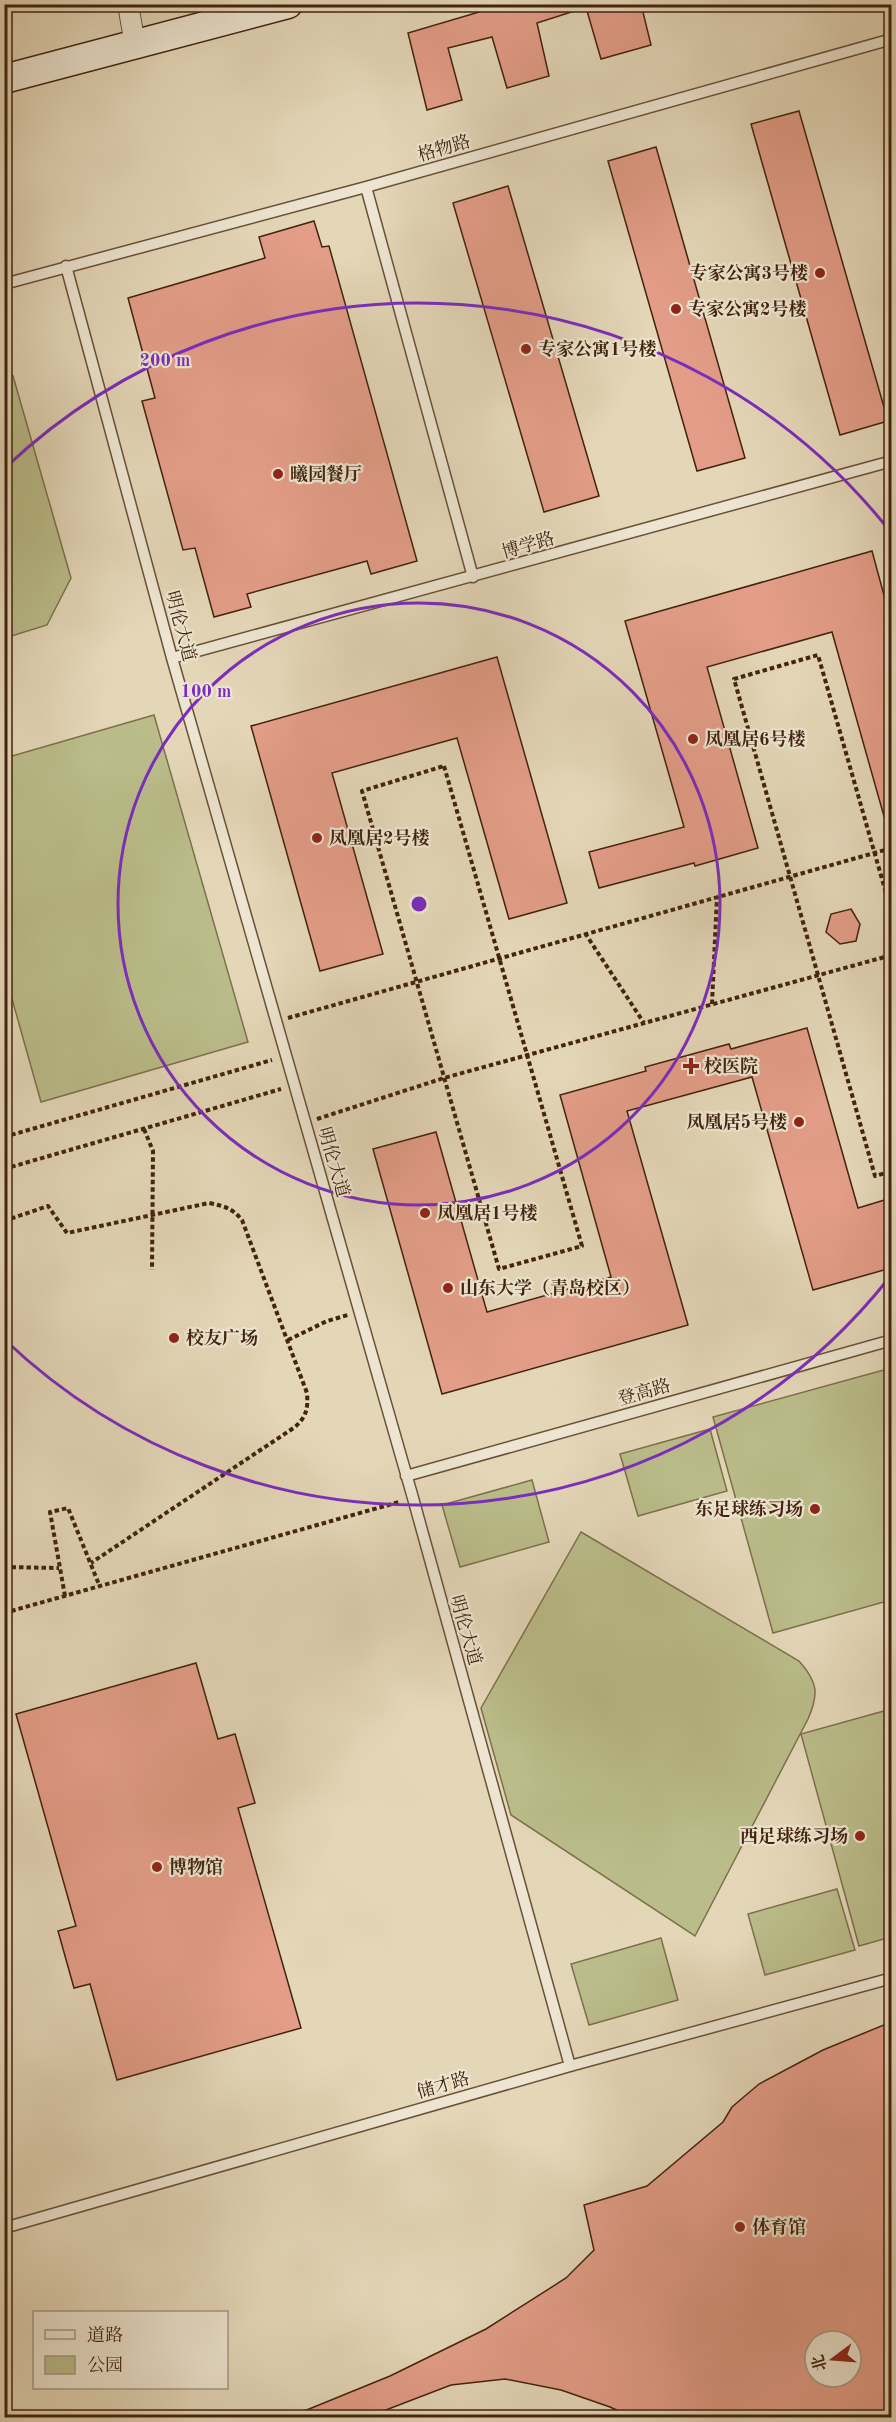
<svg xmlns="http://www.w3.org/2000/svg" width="896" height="2422" viewBox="0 0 896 2422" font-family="'Old Standard TT','Noto Serif SC',serif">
<rect width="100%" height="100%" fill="#e4d7b8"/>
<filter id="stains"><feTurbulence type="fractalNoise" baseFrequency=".00333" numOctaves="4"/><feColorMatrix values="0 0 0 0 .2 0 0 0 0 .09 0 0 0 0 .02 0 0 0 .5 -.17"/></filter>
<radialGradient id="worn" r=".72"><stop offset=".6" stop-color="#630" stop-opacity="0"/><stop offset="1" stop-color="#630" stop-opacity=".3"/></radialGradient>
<path fill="#babd8a" stroke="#7e704c" stroke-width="1.5" d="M4,368L13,376L71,578L47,625L5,638Z
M154,715L248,1042L41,1102L5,974V758Z
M891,1368V1600L773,1633L713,1417Z
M710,1429L727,1491L638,1516L620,1454Z
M532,1480L549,1542L460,1567L442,1505Z
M581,1532L799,1661C818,1682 819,1694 808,1719L695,1936L511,1815L481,1708Z
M891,1709V1937L859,1946L801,1734Z
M837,1889L855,1950L765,1975L748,1914Z
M661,1938L678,2000L589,2025L571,1964Z"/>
<path fill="#e39d88" stroke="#42230e" stroke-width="1.5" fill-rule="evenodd" d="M506,4H584V8L537,23L549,76L507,88L492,37L448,48L462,100L427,110L408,33Z
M585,4H641L651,45L601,59Z
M799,111L888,421L840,435L751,124Z
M656,147L745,458L697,471L608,161Z
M508,186L599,496L544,512L453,203Z
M314,221L322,247L329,246L417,561L371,574L367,561L247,594L251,607L214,617L195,548L183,550L142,401L155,398L128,298L265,258L259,237Z
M872,551L891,621V827H887L832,632L707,667L758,848L695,866L694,863L599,888L589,852L684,827L625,621Z
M497,657L567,903L509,919L457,738L332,773L383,954L320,971L251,726Z
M851,909L860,924L856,941L840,944L826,932L831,914Z
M807,1028L858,1208L891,1198V1268L813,1290L752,1077L627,1111L688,1325L442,1394L373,1149L436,1132L487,1312L611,1277L560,1095L646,1071L645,1067L729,1044L731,1049Z
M196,1663L218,1739L235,1734L255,1803L238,1808L301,2028L117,2080L90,1984L74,1988L58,1931L76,1926L16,1714Z
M891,2022V2418H634L610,2407L561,2390L505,2379L451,2385L365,2418H287L390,2376L486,2329L566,2278L594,2250L584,2205L647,2186L723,2122L732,2107L759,2084L823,2050ZM815,2341H851V2377H815Z"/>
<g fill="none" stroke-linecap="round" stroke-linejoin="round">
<g stroke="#6a5038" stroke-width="13">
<path id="lane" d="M366,187L473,577
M66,266L172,658L413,1498L570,2066
M4,284L366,187L892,39
M172,658L892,461
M406,1476L892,1340
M4,2228L570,2066L892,1978"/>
</g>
<g stroke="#6a5038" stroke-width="22">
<path id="street" d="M128,4L135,45"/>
</g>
<g stroke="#42230e" stroke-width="31">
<path id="secondary" d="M4,79L288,4"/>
</g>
<path stroke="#42230e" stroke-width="4" stroke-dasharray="4.5 3" stroke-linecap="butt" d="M444,766L582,1246L499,1269L362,791Z
M892,914L818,655L734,679L875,1176L892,1171
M585,933L644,1023
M712,1004L717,896
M288,1018L892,848
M317,1119L444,1078L892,955
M144,1129L153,1151L152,1270
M4,1137L272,1060
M4,1169L281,1089
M4,1221L48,1206L67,1233L209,1203C224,1206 232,1208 242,1220L307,1393C308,1408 307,1416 295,1427L91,1563
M288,1340L327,1321L348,1315
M4,1567L59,1568
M65,1596L50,1512L68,1508L100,1587
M4,1613L399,1502"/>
<use href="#lane" stroke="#ede5d1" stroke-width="10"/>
<use href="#street" stroke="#ede5d1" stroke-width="20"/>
<use href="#secondary" stroke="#ede5d1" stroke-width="28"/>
</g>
<g fill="none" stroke="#7b2cbf" stroke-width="3">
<circle cx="419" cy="904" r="301"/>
<path d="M889 1278A601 601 0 0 1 5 1340M5 468A601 601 0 0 1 889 530"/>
</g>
<g fill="#8f2418" stroke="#ede5d1" stroke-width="2">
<circle cx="820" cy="273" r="6"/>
<circle cx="676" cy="309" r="6"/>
<circle cx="526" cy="349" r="6"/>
<circle cx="278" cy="474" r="6"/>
<circle cx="693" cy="739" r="6"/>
<circle cx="317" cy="838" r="6"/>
<path d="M688 1057h6v6h6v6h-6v6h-6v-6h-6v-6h6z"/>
<circle cx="799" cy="1122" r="6"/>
<circle cx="425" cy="1213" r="6"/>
<circle cx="448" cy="1288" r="6"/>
<circle cx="174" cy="1338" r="6"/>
<circle cx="815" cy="1509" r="6"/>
<circle cx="860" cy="1836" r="6"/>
<circle cx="157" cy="1867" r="6"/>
<circle cx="740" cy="2227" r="6"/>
</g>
<g text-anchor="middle" stroke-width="4.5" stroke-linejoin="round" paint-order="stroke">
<g font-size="18" fill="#42230e" stroke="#ede5d1">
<text transform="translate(444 148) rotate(-16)" y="6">格物路</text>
<text transform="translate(528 545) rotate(-16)" y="6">博学路</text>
<text transform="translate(181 626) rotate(75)" y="6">明伦大道</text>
<text transform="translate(334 1162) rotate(74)" y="6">明伦大道</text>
<text transform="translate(644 1392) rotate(-16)" y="6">登高路</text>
<text transform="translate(466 1630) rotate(74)" y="6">明伦大道</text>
<text transform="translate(443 2085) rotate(-16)" y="6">储才路</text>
</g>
<g font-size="18" font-weight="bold" fill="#42230e" stroke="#ede5d1" text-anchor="start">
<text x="808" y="279" text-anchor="end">专家公寓3号楼</text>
<text x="688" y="315">专家公寓2号楼</text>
<text x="538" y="355">专家公寓1号楼</text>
<text x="290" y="480">曦园餐厅</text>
<text x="705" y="745">凤凰居6号楼</text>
<text x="329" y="844">凤凰居2号楼</text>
<text x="704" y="1072">校医院</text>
<text x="787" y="1128" text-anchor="end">凤凰居5号楼</text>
<text x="437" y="1219">凤凰居1号楼</text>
<text x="460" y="1294">山东大学（青岛校区）</text>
<text x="186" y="1344">校友广场</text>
<text x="803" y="1515" text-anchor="end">东足球练习场</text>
<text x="848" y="1842" text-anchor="end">西足球练习场</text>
<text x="169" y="1873">博物馆</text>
<text x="752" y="2233">体育馆</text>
</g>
</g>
<circle cx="419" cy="904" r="9" fill="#7b2cbf" stroke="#ede5d1" stroke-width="3"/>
<g font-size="18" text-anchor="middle" font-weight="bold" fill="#7b2cbf" stroke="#ede5d1" stroke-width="4.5" stroke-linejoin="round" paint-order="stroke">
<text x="165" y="366">200 m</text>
<text x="206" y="697">100 m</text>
</g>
<rect width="896" height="2422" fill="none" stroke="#e4d7b8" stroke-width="24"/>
<rect x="6" y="6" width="884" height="2410" fill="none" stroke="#42230e" stroke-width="3"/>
<rect x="12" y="12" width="872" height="2398" fill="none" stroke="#42230e" stroke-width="1.5"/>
<rect x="33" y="2311" width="195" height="78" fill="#ede5d1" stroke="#a99783" stroke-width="1.5"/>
<rect x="45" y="2330" width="30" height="9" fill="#ede5d1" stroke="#a99783" stroke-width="1.5"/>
<text x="87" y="2341" font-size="18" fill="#42230e">道路</text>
<rect x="45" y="2356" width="30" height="18" fill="#babd8a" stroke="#a99783" stroke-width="1.5"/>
<text x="87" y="2371" font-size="18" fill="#42230e">公园</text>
<g transform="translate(833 2359) rotate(254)"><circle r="28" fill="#ede5d1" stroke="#a99783" stroke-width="1.5"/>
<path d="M0-4.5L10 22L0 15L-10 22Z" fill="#8f2418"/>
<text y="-9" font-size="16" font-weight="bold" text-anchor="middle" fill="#42230e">北</text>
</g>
<rect width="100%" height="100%" filter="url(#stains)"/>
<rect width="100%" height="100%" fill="url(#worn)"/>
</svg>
